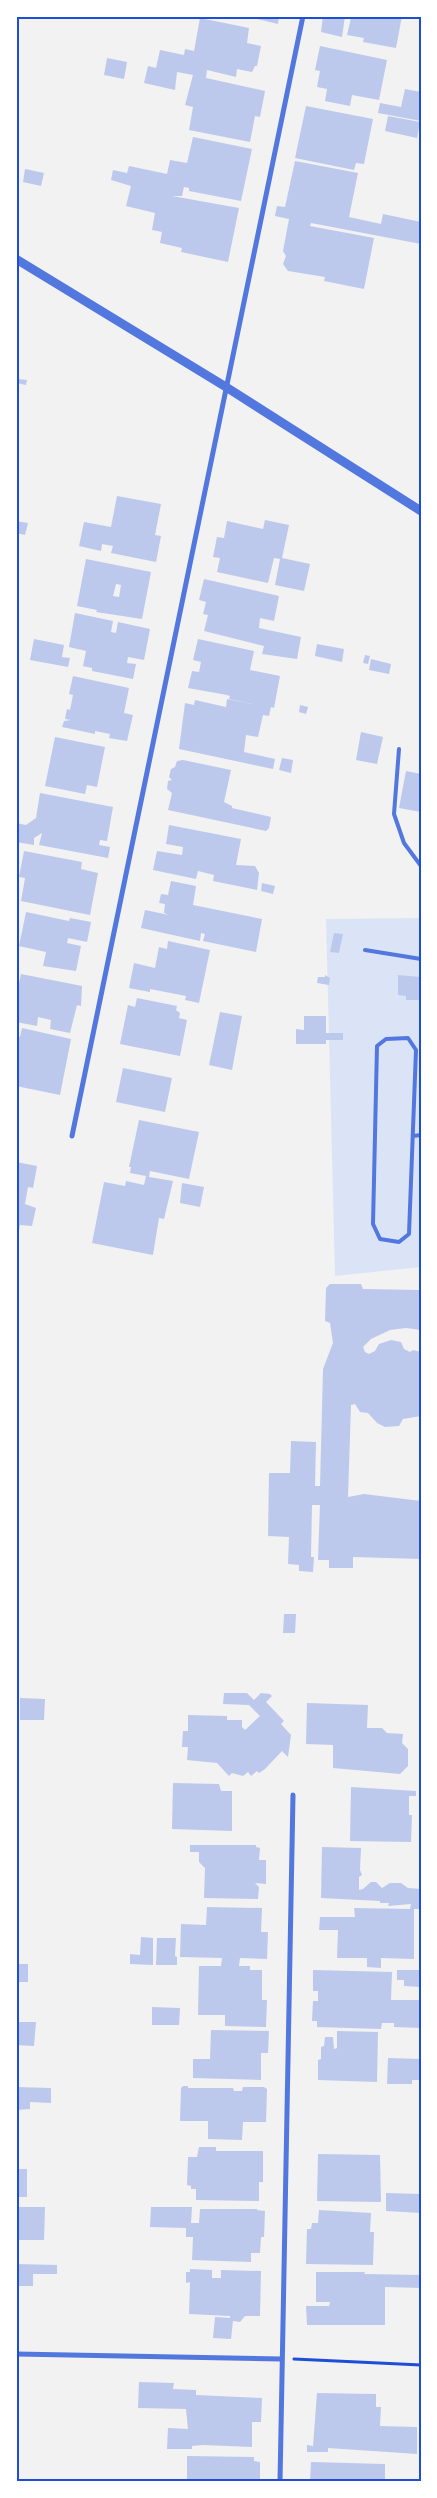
<svg xmlns="http://www.w3.org/2000/svg" width="437" height="2498" viewBox="0 0 437 2498" font-family="'Fira Sans',sans-serif">
<rect width="100%" height="100%" fill="#f2f2f2"/>
<path fill="#dbe4f7" d="M421,918V1267L335,1276L326,919Z"/>
<path fill="#bdc9ec" fill-rule="evenodd" d="M245,16H279L278,24Z
M323,16H345L342,37L321,32Z
M346,16H402L396,48L363,42L364,38L347,35L351,18Z
M200,18L249,28L247,43L261,46L257,66H255L252,72L237,69L236,77L207,70L206,78L265,91L260,117L255,116L250,142L189,130L193,107L185,105L193,75L177,72L175,90L144,83L148,66L156,68L160,50L184,55L185,49L194,51Z
M320,46L387,60L379,100L352,95L350,106L325,101L327,89L317,87L320,71L315,70Z
M107,58L127,62L124,79L104,75Z
M405,89L421,92V121L378,113L380,103L401,107Z
M306,106L373,119L364,164L356,163L354,170L295,158Z
M388,116L420,122L417,138L385,131Z
M193,137L252,149L241,201L189,191V188L184,187L182,196H172L239,208L228,262L181,252L182,248L160,243L162,232L152,230L155,213L126,206L131,186L111,180L113,170L127,173L129,166L167,174L170,160L187,163Z
M295,161L358,173L349,217L381,224L383,214L421,222V244L311,223L310,226L374,238L364,289L324,281L325,277L288,271L283,264L286,256L283,251L289,219L275,216L277,206L285,207Z
M25,169L44,173L41,186L23,182Z
M18,379L27,380L26,385L17,383Z
M117,496L161,504L155,535L161,536L156,562L111,553L113,546L102,544L101,551L79,546L84,522L111,527Z
M265,520L289,525L282,558L310,564L304,591L275,585L280,559L274,558L268,583L217,572L220,558L213,557L217,537L224,538L227,521L263,529Z
M16,521L28,523L25,535L16,533Z
M86,559L151,572L142,619L96,612L97,610L77,606ZM116,584L121,585L119,597L113,596Z
M204,579L279,596L274,621L260,618L259,628L301,637L297,659L262,654L264,646L204,631L208,615L203,614L206,602L199,600Z
M75,613L113,621L111,632L116,633L118,622L150,629L144,660L128,657L127,663L136,664L133,679L92,671V668L83,666L86,651L69,647Z
M34,639L64,645L62,657L70,658L68,667L30,660Z
M198,639L254,651L250,670L280,676L274,708L271,707L269,716L263,715L258,737L246,735L244,752L275,759L273,769L179,749L185,703L194,705L195,700L226,707L227,699L252,704L229,699L230,696L227,695L188,688L192,671L199,672L201,662L193,660Z
M317,644L344,649L342,662L315,656Z
M365,655L370,656L368,664L363,663Z
M371,659L391,664L389,674L369,670Z
M73,676L129,688L124,713L133,715L127,741L109,738L110,734L95,731V734L62,727L64,721L71,720L65,719L67,709L70,710L73,695L69,694Z
M300,705L308,707L306,714L299,712Z
M361,732L383,737L377,764L356,760Z
M55,737L105,747L97,787L87,785L85,794L45,786Z
M282,758L293,760L291,773L279,770Z
M183,760L231,770L224,802L232,806V808L271,817L269,828L266,831L168,810L172,793L167,789L168,781L172,780L169,777L171,769L175,767L177,761Z
M406,771L421,774V812L399,808Z
M40,793L113,807L107,841L100,840L99,845L110,847L108,858L39,845L42,833L34,838V845L16,842V823L26,825L36,818Z
M169,825L241,839L236,865L255,866L259,873L257,890L213,881L214,875L198,871L196,879L153,870L157,851L182,855L183,847L166,844Z
M24,851L82,862L81,869L98,873L90,915L21,901L25,878L19,877Z
M171,881L196,886L193,905L262,919L256,952L203,941L205,934L201,933L200,941L141,928L145,910L169,915L164,913L165,904L159,903L161,894L168,895Z
M262,883L275,886L273,894L261,891Z
M26,912L69,921L70,918L91,922L87,942L68,938L67,943L81,946L76,971L43,966L46,952L19,946Z
M334,933L343,934L339,953L330,952Z
M168,941L210,950L199,1003L185,1000L186,996L150,989V992L129,988L134,963L155,968L159,947L167,949Z
M21,974L82,986L81,1006L77,1005L70,1033L50,1029L51,1020L38,1017L37,1026L16,1022V998Z
M325,975L330,978L329,985L317,983L318,977H325Z
M398,975L421,977V1000H406V996L398,995Z
M137,998L177,1006L176,1010L180,1013L179,1018L187,1020L180,1056L120,1044L128,1005L135,1007Z
M220,1012L242,1016L232,1070L209,1065Z
M304,1016H326V1033H343V1040H326V1044H296V1029L304,1030Z
M22,1028L71,1039L60,1095L16,1086V1036L20,1037Z
M123,1068L172,1078L165,1112L116,1102Z
M139,1120L199,1132L189,1179L150,1171L149,1177L173,1181L164,1219L159,1218L153,1255L92,1243L104,1182L125,1186L126,1181L144,1185L146,1176L130,1173L131,1167H129Z
M16,1162L37,1166L33,1188L28,1187L25,1204L36,1208L32,1226L20,1225L18,1236Z
M182,1183L204,1187L200,1207L180,1203Z
M330,1284H361L363,1289L419,1290L421,1330L406,1328L390,1330L371,1339L363,1347L365,1352L369,1354L375,1351L379,1344L391,1340L401,1342L404,1349L410,1352L413,1350L421,1352V1416L403,1419L399,1426L385,1427L377,1423L368,1413L360,1412L355,1404L351,1405L348,1497L364,1494L421,1501V1559L353,1557V1568H329V1560H318L320,1505H312L311,1557H314L313,1572L299,1571V1565L288,1564L289,1537L268,1536L269,1473H290L291,1441L316,1442L315,1486H320L323,1369L333,1343L330,1323L325,1321L326,1288Z
M284,1614H296L295,1633H283Z
M16,1665H19V1694H16Z
M224,1693H247L254,1700L261,1693L270,1694L272,1696L266,1702L284,1721L281,1724L291,1735L288,1757L282,1751L265,1769L259,1773L257,1771L251,1776L248,1772L243,1776L232,1773L229,1776L217,1763L187,1760L188,1747H182L183,1731H188V1715L227,1716V1720H242V1727L245,1730L260,1716L249,1705L223,1704Z
M20,1698L45,1699L44,1720H20Z
M307,1703L368,1705L367,1728H382L387,1733L403,1734L402,1743L408,1749V1766L400,1774L333,1768V1745L306,1744Z
M173,1783L219,1784L221,1791H232V1831L172,1829Z
M351,1787L416,1791V1796H409V1815H412L411,1842L350,1841Z
M190,1845H256V1847L260,1848L259,1860H266V1884L255,1883L259,1887L258,1899L204,1898L205,1868L199,1862V1852H190Z
M322,1847L361,1848L360,1870L362,1875L359,1877V1890L363,1889L371,1882H376L382,1888L390,1883H401L408,1888L421,1889V1909H414V1959L381,1958V1968L367,1967V1958H337L338,1930H319L320,1917H355L354,1908L410,1909L411,1904L388,1906L389,1903H380V1901L321,1898Z
M207,1907L262,1908L261,1932H268L267,1959L240,1958L239,1966H250V1970H262V2000H267L266,2027L225,2026V2015H198L199,1966H221L222,1958L180,1957L181,1924L206,1925Z
M141,1937L153,1938V1965L130,1964V1954L140,1955Z
M157,1938H176L175,1956L177,1957V1965H156Z
M16,1964H28V1982H16Z
M313,1970L392,1972L391,2000H421V2028L394,2027V2023H382L381,2029L317,2027V2021H312L313,2001H318V1991H313Z
M397,1970H421V1987L404,1986V1980H397Z
M152,2007L180,2008L179,2025H152Z
M16,2022H36L34,2046L16,2045Z
M211,2030L269,2031L268,2053H261V2080L193,2078V2059H210Z
M337,2031L378,2032L377,2082L318,2080V2060L321,2059V2047L324,2046L325,2037H333L334,2049L337,2048Z
M388,2058L421,2059V2080H412V2084H387Z
M183,2086H188V2088H233L234,2091H242L243,2087H264L267,2089L266,2122H243L242,2140L208,2139V2121H180L181,2088Z
M16,2087L51,2088V2103L30,2102V2109L16,2110Z
M199,2147H216V2151H263V2182H259V2201L196,2200V2189H191V2186L187,2185L188,2157H197Z
M318,2154L380,2155L381,2202L317,2201Z
M16,2169H27V2197H16Z
M386,2193L421,2194V2213L386,2211Z
M16,2207H45L44,2240H16Z
M151,2207H192L191,2223H199L200,2209H257V2210L265,2211L264,2237H261L260,2253H251V2262L192,2260L193,2237H186V2228L150,2227Z
M319,2210L371,2213L370,2232H374L373,2265L306,2264L307,2229H311L312,2223H318Z
M16,2264L57,2265V2274H33V2286H16Z
M190,2269L212,2270V2278H221V2270L261,2271L260,2316H245L240,2322L233,2321L231,2339L213,2338L215,2317L230,2318V2316L189,2314L190,2282L186,2283V2272H190Z
M316,2272H365L364,2274L421,2275V2288L385,2287V2325H307L306,2306H329L330,2302H316Z
M139,2382L174,2383L173,2389L196,2390V2395L262,2398L261,2422H252V2447L203,2445L192,2446V2449H167L168,2428L188,2429L186,2409L138,2408Z
M317,2393L376,2394V2407H381L380,2426L417,2427V2454L328,2448V2452H307V2445L313,2446Z
M187,2456L254,2457V2461L260,2462V2482H187Z
M311,2462L385,2464V2482H310Z"/>
<g fill="none" stroke-linecap="round" stroke-linejoin="round">
<path stroke="#1d4ed8" stroke-width="3" d="M294,2359L421,2365"/>
<path stroke="#5277de" stroke-width="4" d="M399,749L394,814L404,843L421,866
M365,950L421,959
M408,1038L416,1050L409,1234L399,1242L380,1239L373,1224L377,1046L386,1039Z
M413,1136L421,1135"/>
<path stroke="#5277de" stroke-width="5" d="M72,1136L303,16
M16,2354L281,2359
M280,2482L293,1795"/>
<path stroke="#5277de" stroke-width="9" d="M16,259L226,387L421,511"/>
</g>
<rect width="437" height="2498" fill="none" stroke="#ffffff" stroke-width="35"/>
<rect x="18" y="18" width="402" height="2462" fill="none" stroke="#1d4ed8" stroke-width="2"/>
</svg>
